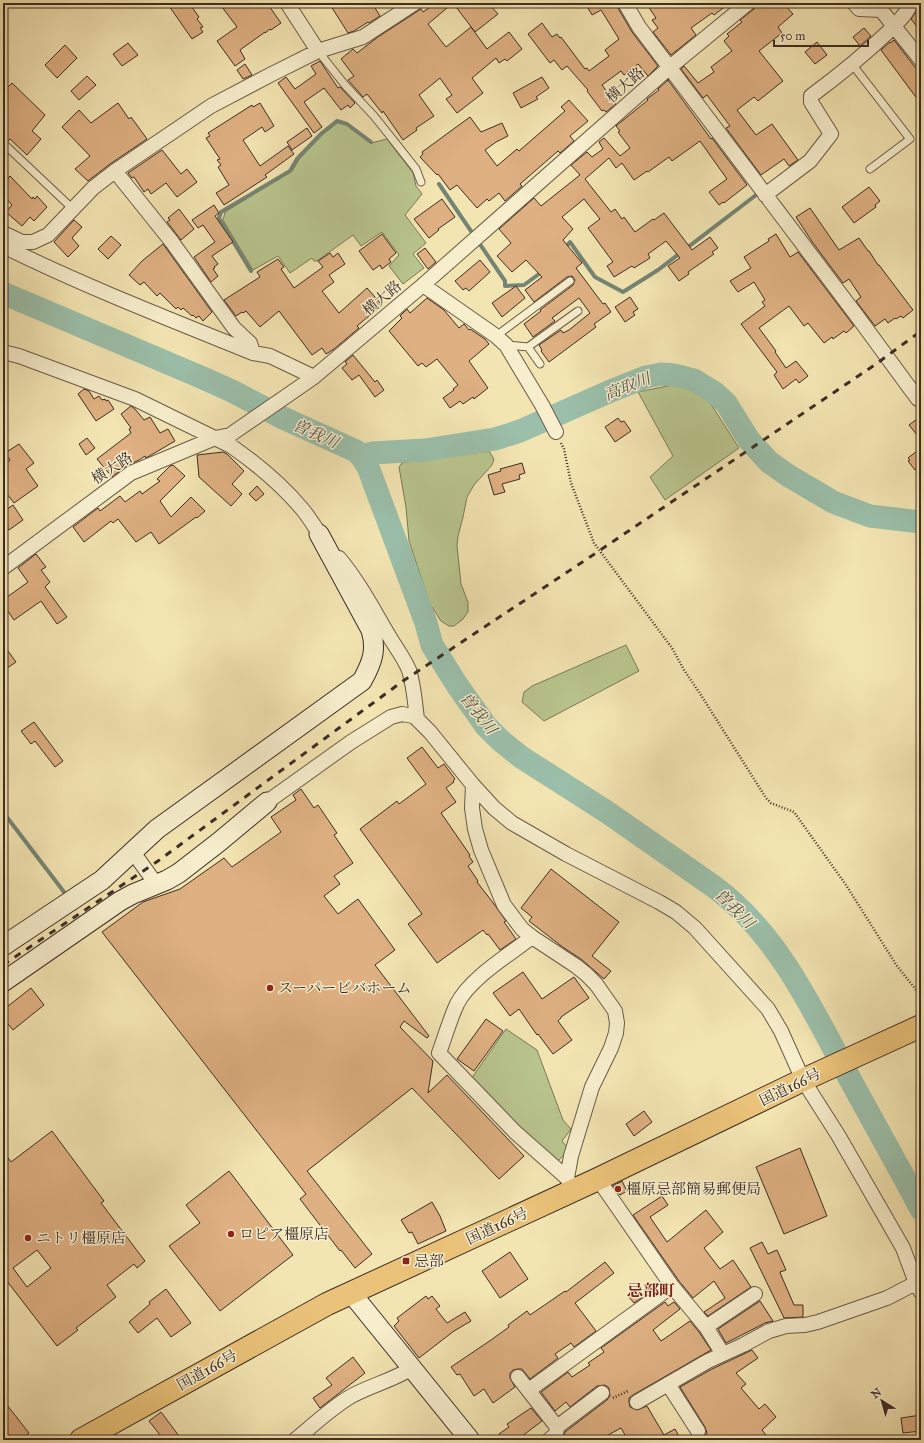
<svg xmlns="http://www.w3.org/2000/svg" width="924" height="1443" viewBox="0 0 924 1443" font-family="'IM FELL Great Primer','Noto Serif JP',serif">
<rect width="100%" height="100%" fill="#f3e5b2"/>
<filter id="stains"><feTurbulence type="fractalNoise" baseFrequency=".005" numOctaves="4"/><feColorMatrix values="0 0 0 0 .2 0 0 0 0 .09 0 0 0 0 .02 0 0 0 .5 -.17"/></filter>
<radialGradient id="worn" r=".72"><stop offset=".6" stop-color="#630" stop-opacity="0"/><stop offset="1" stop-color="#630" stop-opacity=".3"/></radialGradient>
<path fill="#b9c58e" stroke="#7b795a" d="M341,121L371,143L387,139L413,173L416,186L422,194L405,215L426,243L413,254L424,268L403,284L389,266L399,255L382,232L361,246L353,235L317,261H314L312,258L290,273L278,256L253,270L223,220L225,212L293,170L301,156L317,139L337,123Z
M677,384L694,391L709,401L739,448L665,500L650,477L673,456L638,392Z
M489,451L494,459L492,465L474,485L467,497L463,517L458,536L457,546L461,584L468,602V612L462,620L454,626H449L441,621L430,604L409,541L406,507L399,467L402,463L407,462Z
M626,645L639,671L544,721L522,702L524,692L532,686Z
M506,1029L537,1050L563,1120L571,1129L562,1141L569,1150L550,1169L464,1089Z"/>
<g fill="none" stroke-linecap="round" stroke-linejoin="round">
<path stroke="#758575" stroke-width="4" d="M439,184L505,281V286L524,285L543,271
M564,249L570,242L595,277L623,292L658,270L760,192
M251,271L219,218L221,212L290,171L297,159L322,133L337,121L347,124L371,142
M3,812L64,892"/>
<path stroke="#9bbfaa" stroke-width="23" d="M3,293L203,378L234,392L283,418L356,451L361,456L368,467L426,623L432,645L457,685L486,726L500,740L521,757L607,812L713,886C775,931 810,1004 845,1070C870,1116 896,1162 921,1209
M361,456L372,453L425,450L495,439L520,431L613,390L646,377L661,374L675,375L694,380L715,393L726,403L749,440L769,462L789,476L833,502L870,516L921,522"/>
</g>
<path fill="#deb082" stroke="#3d2d26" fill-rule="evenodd" d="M167,3H189L199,17L197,19L203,27L200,28L203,32L192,39Z
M219,3H267L281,23L271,30L270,29L265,33V32L240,50L245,59L235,66L217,41L237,27Z
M329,3H372L380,16L369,23L368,22L354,31L348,33Z
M436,3H488L498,14L475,32L453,3L428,24L446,47L471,27L487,49L509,32L522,49L507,61L505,59L499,63L496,58L472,78L483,93L457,113L446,99L452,95L440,78L419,95L434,116L416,128L417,130L403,140L383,111L382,113L367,94L363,97L348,80L354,76L341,59L353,49L357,53L378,37L421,9L423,12Z
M585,3H615L632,32L658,66L648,76L638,64L624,75L621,71L602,85L616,104L606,112L604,110L602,111L587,91L588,90L567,66L562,70L554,60L550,63L528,34L542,23L552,37L557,34L560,38L561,37L585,69L587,68L589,71L609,56L605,50L619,39L601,10L592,15Z
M646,3H735L729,7L727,5L714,15L712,13L691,28L696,35L671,55L653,32L658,28L652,20L656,18Z
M756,3H783L793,14L778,27L782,33L759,51L783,81L758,101L754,97L737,110L756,135L772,124L798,160L789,166L784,159L761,175L726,128L730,126L707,95L703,98L681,69L684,66L698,83L714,72L711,67L732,51L724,41L729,36L727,34L742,22L740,20L754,9Z
M921,7V32L911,19L917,10Z
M864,28L871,36L860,46L853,37Z
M894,40L921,75V104L881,50L890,42V43Z
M817,42L827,55L815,64L805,52Z
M128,43L138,55L122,66L113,54Z
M65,45L77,58L57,78L45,65Z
M320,61L338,88L340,87L355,103L350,108L348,105L341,110L324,88L304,102L322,127L314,133L278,83L286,77L295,89L316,74L311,66Z
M245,64L252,75L243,79L237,70Z
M87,76L96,85L79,100L71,91Z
M542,77L549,88L536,97L538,99L521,108L513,93Z
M668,80L711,139L712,138L747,185L724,203L723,202L719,205L709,192L727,179L700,141L672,161L669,157L648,172L647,171L634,180L622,163L616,168L609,158L585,179L611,212L615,209L622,219L624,217L635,232L653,219L654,220L664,213L692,250L710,237L718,248L712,252L714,254L688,272L689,274L679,281L668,266L680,258L666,241L648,254L650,258L634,268L632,266L614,277L607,266L613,262L588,228L600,219L584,199L562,217L573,229L563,240L582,263L576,268L603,304L605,303L611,312L594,324L596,327L549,362L541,351L542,350L539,345L561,330L563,333L569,330L590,313L579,298L552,318L555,321L533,337L524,324L541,311L540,310L573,285L575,280L572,276L567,277L534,302L525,290L542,277L526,260L512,272L497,256L511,243L499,229L534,198L541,206L580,175L571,165L587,152L592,157L603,149L599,142L604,138L620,156L630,148L618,132L620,131L616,126L648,100L647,99L659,90L658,89Z
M12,83L45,115L32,131L41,139L27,155L10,139L8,141L3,137V92Z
M569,100L588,121L570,136L574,141L560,153L558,151L520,184L522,186L505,201L499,193L489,201L487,199L477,208L457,185L450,190L438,174L437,175L420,157L423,154L422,152L470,117L481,132L502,123L508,136L496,142L485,150L497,166L517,149L519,151L565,111L561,107Z
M118,103L129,119L131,117L147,139L110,164L88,181L75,169L90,156L62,127L79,110L91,123Z
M260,103L274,126L265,132L262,127L243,140L260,166L288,146L294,154L265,175L267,177L224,205L216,193L229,185L218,167L221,165L217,160L220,159L206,138L210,136L208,133L252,105L253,107Z
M307,128L312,136L292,150L287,142Z
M162,150L181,174L187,169L197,182L177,197L166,183L151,194L148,189L144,192L134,177L132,178L128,173Z
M10,176L32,199L33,197L35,199L37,196L47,207L34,221L30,217L22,226L6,212L12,205L3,195V184Z
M869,187L880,201L875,205L876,207L854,223L842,207Z
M442,199L455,217L438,229L439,230L429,238L414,219Z
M214,205L219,213L215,216L233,242L212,256L218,264L214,267L215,268L213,269L218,276L211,282L194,257L215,242L203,225L198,228L192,220Z
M810,208L839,250L859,238L868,251H869L878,265H879L913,310L903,318L901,316L896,319L895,318L888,323L885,319L875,326L856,301L861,297L849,279L843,283L813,243L796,217Z
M179,209L194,229L181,240L167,222L170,220L168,218Z
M74,220L82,227L72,238L79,246L68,257L54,242Z
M382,234L396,253L389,259L391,262L382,269L380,265L373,270L359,251Z
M776,234L790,257L798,252L854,326L846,333L844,331L833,339L832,337L824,343L808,323L804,326L789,306L759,328L776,351L775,352L786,368L796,361L808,376L799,383L796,379L783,389L774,375L777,372L741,324L765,306L762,302L765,300L754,282L738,292L730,281L751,268L744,257L769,241L768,239Z
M111,236L121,245L108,259L98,249Z
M163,244L212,312L203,321L199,316L196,318L193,315L192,316L183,308L181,310L178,307L176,309L160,293L157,296L144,282L140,285L129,275L142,261Z
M425,248L436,262L428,269L417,254Z
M330,253L333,257L338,253L345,264L329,275L334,282L322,291L339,313L367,288L382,305L357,326L359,328L334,349L326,354L322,348L312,355L279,311L260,327L246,311L243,313L242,312L236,316L224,300L260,277L257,272L278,259L284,267L281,269L294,288L323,267L318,261Z
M480,260L490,272L469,291L466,288L463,290L455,281Z
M516,286L525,298L502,317L492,303Z
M630,297L638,309L633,312L635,315L625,322L615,307Z
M427,298L444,310L459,328L464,324L469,330L470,329L485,339L489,344L469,361L488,388L474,399L473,397L463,404L460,401L450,408L443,398L454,390L453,389L458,385L437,359L426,367L422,363L418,366L389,331L402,318L400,316L407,309L410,313Z
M353,355L375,382L377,380L384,390L375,397L359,375L352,380L342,368L347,364L345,362Z
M84,389L89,391L94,399L99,396L102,400L105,399L106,401L108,400L114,409L96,421L78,394Z
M131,406L135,409L144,420L150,417L160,433L168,429L175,441L146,458L145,456L139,460L126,466L112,477L97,459L131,433L129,429L131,428L121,414Z
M921,416V440L909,425Z
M618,418L621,422L624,421L631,431L615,442L605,427Z
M87,438L95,448L86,455L79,444Z
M19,444L34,463L26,469L38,486L14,503L3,489V466L10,460L5,453Z
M921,448V473L917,468L915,470L908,461L910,460L908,458Z
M223,452L227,454L244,471L232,484L242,494L231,506L199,477L197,455Z
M522,463L525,473L519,475L520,479L502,484L505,492L494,495L488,475L501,471L500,469Z
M173,465L185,476L160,501L171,517L191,497L205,511L197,518L196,517L159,544L151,532L136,542L118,519L113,523L111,521L84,542L73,527L98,508L100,511L120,496L125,502L140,491L142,494L160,481L157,479L170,466Z
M257,486L264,494L256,501L249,494Z
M13,505L23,520L9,530L3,522V512Z
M36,554L46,567L41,570L50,582L45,587L67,617L57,624L41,601L14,620L3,604V600L28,582L18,568Z
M3,644L16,662L3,671Z
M34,722L63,761L55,767L35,741L31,744L21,731Z
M422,747L438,768L444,764L455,779L453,781L454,782L446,788L456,802L441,813L470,855L469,856L473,862L468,866L478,881L477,882L494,904L506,921L504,922L516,939L500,950L488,934L487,935L483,930L437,963L408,924L422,914L360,829L397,801L399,804L426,784L407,758Z
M301,789L314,808L318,805L337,833L334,835L353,863L334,876L340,884L324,896L338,914L358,899L395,950L375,965L429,1036L427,1038L404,1021L400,1027L433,1061L428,1093L447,1075L524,1156L499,1179L412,1088L307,1171L372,1254L355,1268L341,1250L340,1251L300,1199L306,1194L102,932L143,902L180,889L224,858L232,867L281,832L271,817L296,800L293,795Z
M551,869L619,922L592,956L611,971L604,979L581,959L564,948L529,921L532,917L521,908Z
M523,972L542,999L574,977L589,998L561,1017V1018L558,1021L572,1040L553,1054L538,1034L537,1035L519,1009L510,1016L493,993Z
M31,988L44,1005L13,1030L3,1018V1010Z
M486,1019L503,1031L474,1071L457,1059Z
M644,1111L652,1122L634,1136L626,1124Z
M52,1131L104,1201L101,1203L145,1261L137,1268L134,1264L107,1285L116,1297L76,1328L78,1330L57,1346L3,1276V1151L11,1162ZM37,1250L51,1268L27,1287L13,1268Z
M800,1148L827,1216L784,1234L756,1167Z
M229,1171L293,1255L220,1311L169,1246L200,1223L186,1205Z
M622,1181L627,1191L620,1195L613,1186Z
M662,1196L668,1205L650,1217L667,1242L706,1210L723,1232L704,1248L720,1269L733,1260L751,1287L708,1316L704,1312L725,1298L714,1281L693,1298L679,1281L633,1215Z
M432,1202L440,1216L446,1231L418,1244L412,1232L409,1233L401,1220Z
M762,1242L768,1254L777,1250L786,1270L780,1272L781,1275L794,1305H803V1317L784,1318L750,1248Z
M510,1252L528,1279L500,1298L482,1271Z
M605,1262L614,1273L575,1303L596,1331L574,1347L571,1343L555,1354L558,1358L530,1379L522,1369H517L513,1370L510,1373V1378L515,1387L493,1403L484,1389L474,1396L460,1374L457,1375L451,1367L491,1340L509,1327L508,1325L527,1311L530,1315L565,1291L566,1292Z
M166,1289L191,1323L171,1337L157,1318L138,1333L129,1322L150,1304L149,1302Z
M637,1289L643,1297L634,1303L628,1296Z
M426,1296L428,1299L432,1296L440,1306L436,1309L447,1323L465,1312L471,1321L454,1331L419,1358L394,1326L399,1321L397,1318Z
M760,1301L773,1321L765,1323L726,1343L718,1329Z
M665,1302L668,1306L674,1302L680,1309L653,1330L661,1341L690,1321L699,1332L711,1350L633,1395L629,1398V1402L630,1407L637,1410L647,1406L664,1435L675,1429L681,1440H628L621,1428L599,1440H567L564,1436L565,1432L607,1400L610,1396L609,1388L605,1385L597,1386L570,1407L566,1402L555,1411L541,1392L568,1372L572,1377L590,1365L588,1363L604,1352L601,1348Z
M752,1350L758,1358L736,1373L746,1384L741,1388L759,1409L765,1404L776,1417L762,1430L770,1440H697L703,1438L707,1433L705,1427L680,1387L712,1369Z
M353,1357L365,1373L320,1408L313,1398L332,1385L326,1378Z
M3,1400L29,1433L21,1440H3Z
M531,1408L542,1421L517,1440H504L499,1434L509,1427L507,1424Z
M161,1412L182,1440H164L149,1421Z
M921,1415V1431L903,1433L901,1418Z"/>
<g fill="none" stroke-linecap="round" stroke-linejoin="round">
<g stroke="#6a5b49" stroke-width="9">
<path id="lane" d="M318,51L345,85L374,116L390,136L416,169L421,182
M852,64L910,139L870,169
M3,143L73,209
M496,336L570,281
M507,345L528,347L578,311
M528,347L540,364"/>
</g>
<g stroke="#6a5b49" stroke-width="16">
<path id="street" d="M287,3L318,51
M625,3L639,27L857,316L909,387L918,399H921
M854,3L859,9L881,10L921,60
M115,171L172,242L234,328L250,343L253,353
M765,195L810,161L831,134L811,102V96C838,76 864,55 888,32C896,24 907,14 911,3
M3,233L22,242H33L48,235L93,188L115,171L211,106L270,75L318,51L363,37L415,3
M3,246C84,286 169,319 253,353L270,356L314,377
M423,285L496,336L506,345L542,405L556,432
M3,352L19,356L135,399L231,446C257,464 283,486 303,510C311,520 317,531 325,541
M339,558C359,582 373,609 389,636C396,648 404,658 409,670C414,686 415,703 417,719
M3,568L131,473L215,438L230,435L314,377L423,285L670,67L748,3
M473,785L472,808L475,829L481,850L504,905L522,929L532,937L576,966L586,974L596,984L615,1011L617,1023L616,1033L611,1048L592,1087L571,1156L567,1178L573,1190
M267,802L351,742L391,717L402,714L413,716L417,719L430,732L473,785L494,808L512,823L566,854L659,902L676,912L695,928L768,1009L781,1031L803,1080L838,1135L903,1248L916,1283L921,1292
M133,852L156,884
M532,937C509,955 470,978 457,1004C450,1019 445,1037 439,1053L515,1132L567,1178
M598,1179L672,1286L706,1327L723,1354
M706,1327L755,1294
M518,1377L557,1427L556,1434L549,1440
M668,1384L698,1431
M529,1390L672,1286
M637,1402L708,1361L743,1345L769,1331L786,1326L805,1325L818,1322L887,1298L916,1283
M557,1427L602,1393
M295,1440C312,1426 329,1410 348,1398C368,1386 392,1381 412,1368"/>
</g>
<g stroke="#3d2d26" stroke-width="21">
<path id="secondary" d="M3,946L102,880L157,829L362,681C372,663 377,650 371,630L319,534
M3,982L120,901L133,894L167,880L179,873L219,842L267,802
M352,1294L470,1440"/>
</g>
<g stroke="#3d2d26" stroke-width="24">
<path id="highway" d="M81,1440L327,1304L598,1179L803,1080L921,1026"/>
</g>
<path stroke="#3d2d26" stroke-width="2.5" stroke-dasharray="1 2" stroke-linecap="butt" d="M561,443L564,449L571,483L594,543L672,648L684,670L699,692L766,798L771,803L794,812L846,885L897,966L921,996
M613,1398L628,1391"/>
<use href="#lane" stroke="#f7eecd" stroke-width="7"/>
<use href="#street" stroke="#f7eecd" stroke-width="14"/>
<use href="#secondary" stroke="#f7eecd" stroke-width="19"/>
<use href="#highway" stroke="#eac279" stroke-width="22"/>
<path stroke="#3d2d26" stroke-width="3" stroke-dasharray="7 7" stroke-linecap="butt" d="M3,965L158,861L403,681L593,555L876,364L921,331"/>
</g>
<g fill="#8f2418" stroke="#f7eecd" stroke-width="1.5">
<circle cx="270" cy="988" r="4"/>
<circle cx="618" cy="1189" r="4"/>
<circle cx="231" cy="1234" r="4"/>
<circle cx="28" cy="1238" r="4"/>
<rect x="402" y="1257" width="8" height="8" rx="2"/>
</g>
<g text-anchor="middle" stroke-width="3" stroke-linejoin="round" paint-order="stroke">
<g font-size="15" fill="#3d2d26" stroke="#f7eecd">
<text transform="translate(625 85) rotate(-41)" y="5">横大路</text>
<text transform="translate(382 298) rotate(-40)" y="5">横大路</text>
<text transform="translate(112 468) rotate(-33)" y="5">横大路</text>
<text transform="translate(790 1087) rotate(-26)" y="5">国道166号</text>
<text transform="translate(497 1226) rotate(-25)" y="5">国道166号</text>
<text transform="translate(207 1370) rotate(-29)" y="5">国道166号</text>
</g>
<g font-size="15" fill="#3d2d26" stroke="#f7eecd" text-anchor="start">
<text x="278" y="993">スーパービバホーム</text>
<text x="626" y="1194">橿原忌部簡易郵便局</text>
<text x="239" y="1239">ロピア橿原店</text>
<text x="36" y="1243">ニトリ橿原店</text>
<text x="414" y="1266">忌部</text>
</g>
<g font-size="16" font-style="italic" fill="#545247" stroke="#f7eecd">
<text transform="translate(627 386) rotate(-22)" y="6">高取川</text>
<text transform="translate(316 433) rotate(24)" y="6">曽我川</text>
<text transform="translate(479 713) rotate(51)" y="6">曽我川</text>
<text transform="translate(735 908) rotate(45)" y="6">曽我川</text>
</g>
<g font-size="16" font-weight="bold" fill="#7a1f14" stroke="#f7eecd">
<text x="651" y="1296">忌部町</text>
</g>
</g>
<rect width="924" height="1443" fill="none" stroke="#f3e5b2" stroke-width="16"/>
<rect x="4" y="4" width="916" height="1435" fill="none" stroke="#3d2d26" stroke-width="2"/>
<rect x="8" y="8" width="908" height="1427" fill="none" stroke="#3d2d26"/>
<g transform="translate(882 1401) rotate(323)" stroke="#f7eecd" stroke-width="3" paint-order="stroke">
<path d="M0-3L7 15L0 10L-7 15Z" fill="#3d2d26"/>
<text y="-6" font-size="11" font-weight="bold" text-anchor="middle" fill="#3d2d26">N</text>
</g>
<path d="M774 40v6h94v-6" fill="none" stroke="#3d2d26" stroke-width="2"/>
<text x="780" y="40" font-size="12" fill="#3d2d26" stroke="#f7eecd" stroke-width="3" paint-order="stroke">50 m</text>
<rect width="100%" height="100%" filter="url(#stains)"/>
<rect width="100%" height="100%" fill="url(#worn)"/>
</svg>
